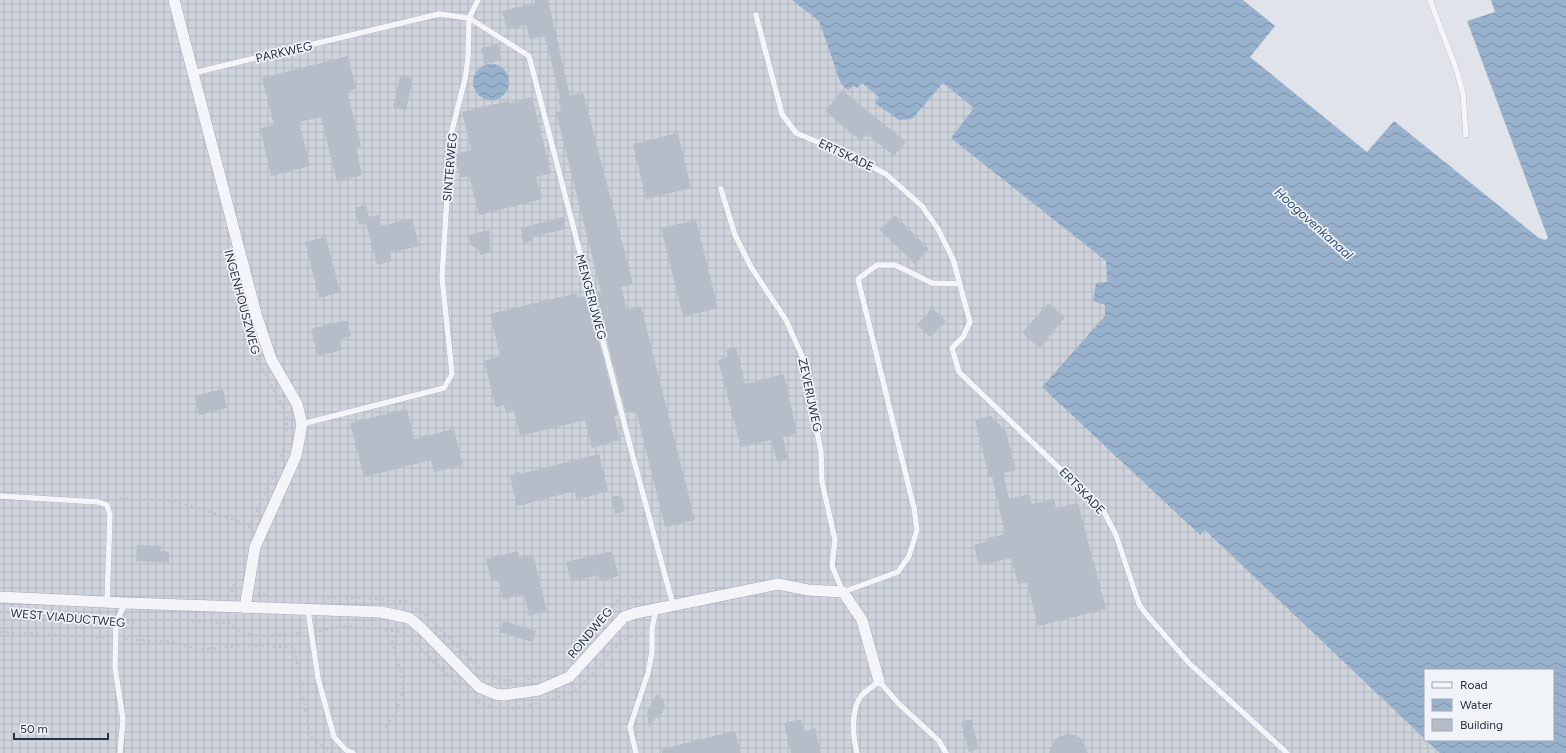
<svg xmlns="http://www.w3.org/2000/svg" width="1566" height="753" viewBox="0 0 1566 753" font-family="Figtree,sans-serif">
<defs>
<pattern id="industrial-grid" width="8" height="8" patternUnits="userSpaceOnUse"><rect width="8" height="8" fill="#ced3dc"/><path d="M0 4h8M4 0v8" fill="none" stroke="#b1b6be"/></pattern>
<pattern id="water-waves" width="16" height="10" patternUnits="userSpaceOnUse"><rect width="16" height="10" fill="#98b1cd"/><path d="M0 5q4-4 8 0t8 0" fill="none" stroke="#7c91a8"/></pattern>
</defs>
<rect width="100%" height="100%" fill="#e0e4ea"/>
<path fill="url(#industrial-grid)" d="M0,0H836L944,56L1079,218L1425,670V740H1566V753H0Z"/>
<path fill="url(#water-waves)" d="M792,0H1243L1275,26L1250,57L1367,152L1394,121L1539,238L1545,240L1548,238L1467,21L1495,12L1491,0H1566V753H1440L1426,740H1553V670H1425V739L1205,530L1200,535L1042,387L1105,316V305L1093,301L1096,283L1107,282L1106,261L951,138L974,108L943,83L912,119L899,120L875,103L879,97L862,83L857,88L853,86L848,90L841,84L819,21Z
M473 82a18 18 0 1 1 36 0a18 18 0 1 1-36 0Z"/>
<path fill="#b7bdc8" d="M534,0H548L570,96L583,92L633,284L621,287L627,310L641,306L695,520L665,527L636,411L626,413L595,294L601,292L556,112L561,111L558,99L560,98L547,44L544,36L530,39L526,25L507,30L502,11L535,3Z
M498,44L502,60L485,64L481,48Z
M348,56L356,89L347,91L361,146L356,147L362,175L337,182L321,117L299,122L310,166L271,176L260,128L274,125L262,78Z
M400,76L413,78L406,110L393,108Z
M842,90L906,142L894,156L867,134L861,141L825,111Z
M532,97L551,173L536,177L542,199L479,215L469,176L460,178L455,154L471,150L462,112L508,101L509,103Z
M678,133L691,188L646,199L633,144Z
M366,205L369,217L379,215L381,226L412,218L419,246L390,253L392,261L377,265L366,223L359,225L355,208Z
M895,215L929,249L915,264L880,230Z
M563,217L566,229L532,237L533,241L523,243L521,228Z
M696,220L718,308L683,317L661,228Z
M489,230L491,252L480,255L479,250L471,245L468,235Z
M326,237L340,292L319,298L305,242Z
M577,293L578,298L587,296L618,415L614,417L620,440L592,448L585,420L520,436L514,410L506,412L504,405L496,407L484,361L500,356L490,314Z
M1048,303L1065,317L1040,348L1022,333Z
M932,308L946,321L930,337L917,325Z
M342,321H347L351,336L339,340L342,350L318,356L311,329Z
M736,347L745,384L784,374L797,433L783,437L788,459L777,462L771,440L741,447L718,360L728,357L726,350Z
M223,389L227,408L199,415L194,396Z
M407,409L414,439L454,429L463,465L434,472L431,460L364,477L350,423Z
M991,416L1006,431L1016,470L1003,473L1009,499L1029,494L1032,504L1054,499L1056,508L1078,503L1106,609L1038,626L1027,582L1018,584L1011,558L979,566L974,545L988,541V538L1005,534L992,476L989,477L975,420Z
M599,454L608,491L576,500L575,491L517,506L510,476L519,471L520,474Z
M621,495L625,511L615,514L611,497Z
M137,545L162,546L160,551L169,552V563L136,561Z
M518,551L519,558L533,554L547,611L529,616L524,594L503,599L498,580L491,581L486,559Z
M612,551L619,576L600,581L598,575L571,582L566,562Z
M503,621L536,631L532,642L500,632Z
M657,694L663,699L665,706L659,719L656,717L649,728L647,712Z
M801,719L804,731L815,728L821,753H791L784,723Z
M971,719L979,749L969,752L961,722Z
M735,731L741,753H662V749Z
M1068,733L1081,738L1088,753H1049L1055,739Z"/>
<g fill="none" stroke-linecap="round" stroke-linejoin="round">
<g stroke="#a5abb5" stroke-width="6">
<path id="lane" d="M478,0L469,18L529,56L633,457L673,605
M1430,0L1457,71L1463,94L1466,135
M756,15L782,114L796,133L849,155L886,174L922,206L938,229L953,259L970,322L963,337L952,348L959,372L1103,510L1116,535L1139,604L1146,614L1189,663L1287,753
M193,73L439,14L469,18L468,58L465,79L451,134L442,277L452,374L444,388L302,424
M721,189L735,235L751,267L786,320L802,356L821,452L822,482L835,540L832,566L843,592L898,572L909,556L917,530L914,508L858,279L877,265H895L932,283L960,284
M0,496L98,502L107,505L110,515L107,603
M308,610L318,678L334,737L346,750L353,753
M120,753L123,720L115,667L116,623L125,603
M636,753L630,727L648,673L652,652V629L656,609
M857,753C853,737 850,709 862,695C867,690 874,686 879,681L898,703L939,741L946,753"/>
</g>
<g stroke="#a5abb5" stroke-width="12">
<path id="street" d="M174,0L256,314L271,359L297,404L302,424L296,456L255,547L245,608
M0,597L125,603L381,612L409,618L421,628L479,687L495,694L504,695L539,690L569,677L624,617L636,613L778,584L808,590L843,592L862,620L879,681"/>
</g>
<path stroke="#bec2c9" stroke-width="2.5" stroke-dasharray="3 3" stroke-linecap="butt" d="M246,324L252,349L286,413L287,434
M281,457L286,441
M114,501L120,498L174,501L251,525
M249,528L277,467
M257,594L268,595
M229,597L237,579
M315,597L367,598L408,602L427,616
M0,612L62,616L88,621L109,623
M431,620L488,676L498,680L516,681
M98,622L99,613
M126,623L156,619L229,623L242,633L266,636L303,633
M319,631L347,626L397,631L406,634L472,699C495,712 512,710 537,703
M0,632L107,638
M124,639L171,642L200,650L240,645L294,647L310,737L333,753
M570,657L621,597L628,596L645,599
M527,679L539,676
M546,701C559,697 573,694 582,685C604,664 612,641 643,632
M385,727L397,711L404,685L392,641L397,631"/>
<use href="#lane" stroke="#f3f5f8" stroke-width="5.5"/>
<use href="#street" stroke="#f3f5f8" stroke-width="11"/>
</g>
<g text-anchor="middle" stroke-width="3.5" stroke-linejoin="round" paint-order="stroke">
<g font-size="12" fill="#273143" stroke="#f0f3f7">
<text transform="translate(284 52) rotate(-13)" y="4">PARKWEG</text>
<text transform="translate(846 155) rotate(25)" y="4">ERTSKADE</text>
<text transform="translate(450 167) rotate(-85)" y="4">SINTERWEG</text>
<text transform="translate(591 297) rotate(75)" y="4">MENGERIJWEG</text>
<text transform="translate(242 302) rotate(75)" y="4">INGENHOUSZWEG</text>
<text transform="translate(810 395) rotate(78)" y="4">ZEVERIJWEG</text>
<text transform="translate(1082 491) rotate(46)" y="4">ERTSKADE</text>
<text transform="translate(68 618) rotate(5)" y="4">WEST VIADUCTWEG</text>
<text transform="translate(590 633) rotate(-50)" y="4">RONDWEG</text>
</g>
<g font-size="13" font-style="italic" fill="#2e4f7a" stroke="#f0f3f7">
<text transform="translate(1314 223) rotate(42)" y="5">Hoogovenkanaal</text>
</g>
</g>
<rect x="1424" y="669" width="130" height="72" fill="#f0f3f7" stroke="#a0a5af"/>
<rect x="1432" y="682" width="20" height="6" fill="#f3f5f8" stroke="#a0a5af"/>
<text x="1460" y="689" font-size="12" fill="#273143">Road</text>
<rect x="1432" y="699" width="20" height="12" fill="url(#water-waves)" stroke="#a0a5af"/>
<text x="1460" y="709" font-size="12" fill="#273143">Water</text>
<rect x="1432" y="719" width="20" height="12" fill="#b7bdc8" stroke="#a0a5af"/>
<text x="1460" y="729" font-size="12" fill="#273143">Building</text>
<path d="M14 733v6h94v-6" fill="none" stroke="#273143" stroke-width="2"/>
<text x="20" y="733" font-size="12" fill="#273143" stroke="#f0f3f7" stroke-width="3" paint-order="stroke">50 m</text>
</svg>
